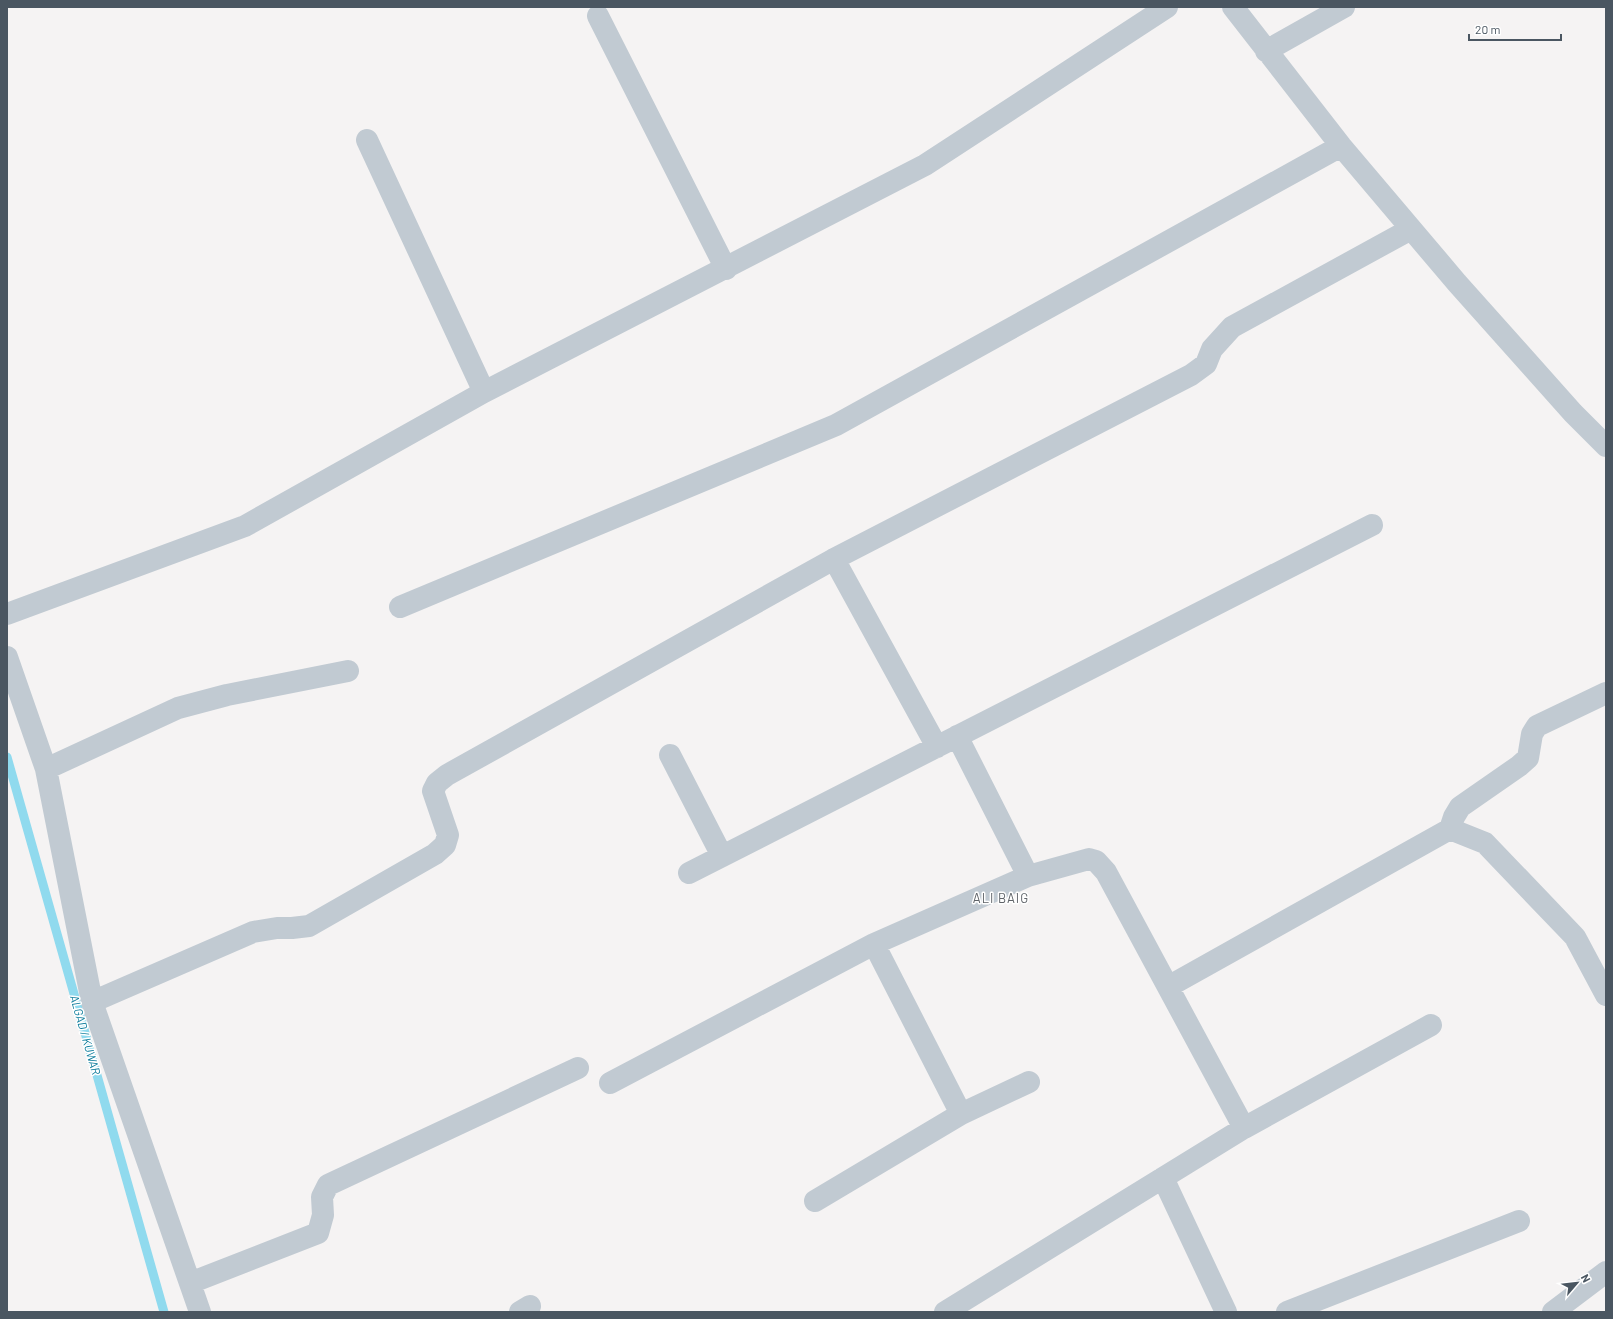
<svg xmlns="http://www.w3.org/2000/svg" width="1613" height="1319" viewBox="0 0 1613 1319" font-family="Barlow,sans-serif">
<rect width="100%" height="100%" fill="#f5f3f3"/>
<g fill="none" stroke-linecap="round" stroke-linejoin="round">
<path stroke="#90daee" stroke-width="9" d="M7,757L164,1312"/>
<path stroke="#c1cad2" stroke-width="22" d="M1233,7L1341,146L1457,283L1573,413L1606,446
M598,16L726,269
M1266,51L1344,7
M367,140L484,392
M834,559L937,747
M400,607L836,425L1341,146
M7,614L245,526L484,392L925,165L1167,7
M7,657L46,769L92,1002L200,1312
M957,736L1028,876
M670,755L722,856
M46,769L178,708L227,695L348,671
M1450,829L1485,843L1575,937L1606,995
M689,873L1372,525
M874,944L961,1114
M1173,984L1450,829L1454,817L1460,807L1519,766L1528,758L1532,734L1537,726L1606,693
M92,1002L253,932L277,928H292L309,926L435,854L445,845L448,835L433,791L437,783L447,775L834,559L1191,375L1206,364L1212,349L1232,327L1411,229
M610,1083L874,944L1028,876L1089,859L1096,861L1106,872L1244,1128
M1163,1178L1226,1312
M815,1201L961,1114L1029,1082
M190,1283L318,1233L323,1215L322,1197L328,1185L578,1068
M520,1312L530,1306
M945,1312L1244,1128L1431,1025
M1287,1312L1519,1221
M1553,1312L1606,1272"/>
</g>
<g text-anchor="middle" stroke-width="3" stroke-linejoin="round" paint-order="stroke">
<g font-size="12" font-style="italic" fill="#0c7c9b" stroke="#fff">
<text transform="translate(85 1035) rotate(74)" y="4">ALGAD / KUWAR</text>
</g>
<g font-size="13" letter-spacing="1" fill="#5f6368" stroke="#fff">
<text x="1001" y="903">ALI BAIG</text>
</g>
</g>
<rect width="1613" height="1319" fill="none" stroke="#4a5661" stroke-width="16"/>
<g transform="translate(1577 1283) rotate(62)" stroke="#ffffff" stroke-width="3" paint-order="stroke">
<path d="M0-3L7 15L0 10L-7 15Z" fill="#4a5661"/>
<text y="-6" font-size="11" font-weight="bold" text-anchor="middle" fill="#4a5661">N</text>
</g>
<path d="M1469 34v6h92v-6" fill="none" stroke="#4a5661" stroke-width="2"/>
<text x="1475" y="34" font-size="12" fill="#4a5661" stroke="#ffffff" stroke-width="3" paint-order="stroke">20 m</text>
</svg>
